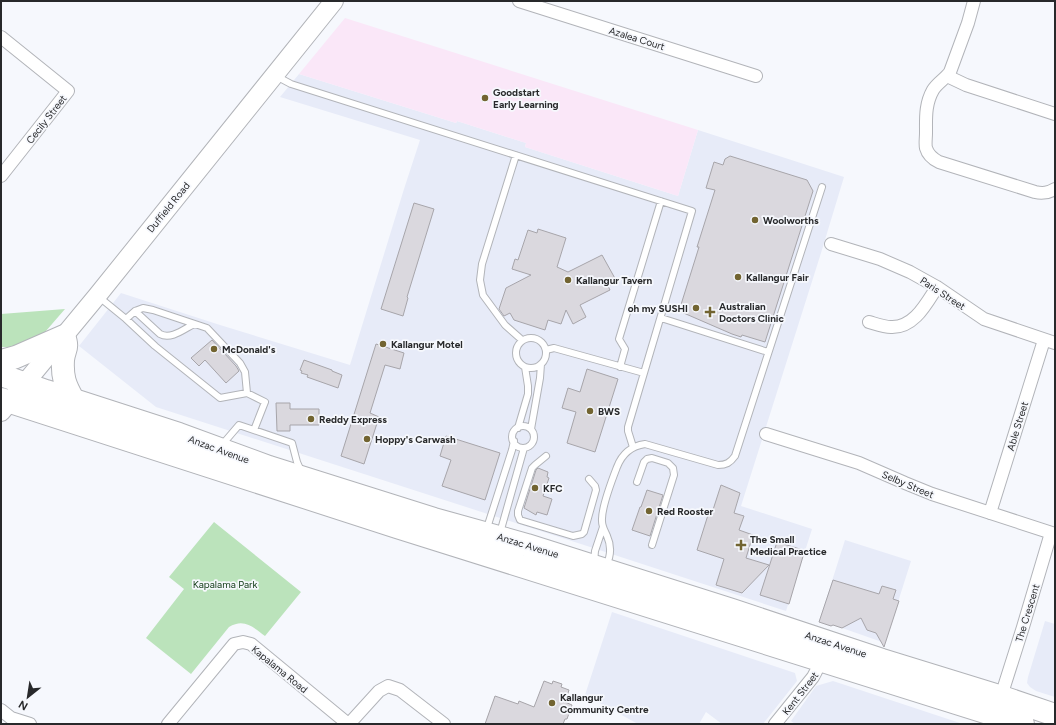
<svg xmlns="http://www.w3.org/2000/svg" width="1056" height="725" viewBox="0 0 1056 725" font-family="Figtree,sans-serif">
<rect width="100%" height="100%" fill="#f6f8fd"/>
<path fill="#e7ebf8" d="M299,74L456,123L457,121L526,143L525,147L678,196L698,130L844,177L821,253L741,506L812,529L786,611L584,545L156,407L79,346L121,293L220,325L350,365L404,189L420,140L280,97Z
M845,540L911,561L885,643L842,628L833,625L831,626L819,622Z
M612,612L795,673L797,681L763,724H722L706,712L699,724H638L585,695Z
M1045,621L1055,624V697L1036,691L1030,687L1027,683L1028,677Z
M833,681L963,724H795L791,721L816,686Z"/>
<path fill="#fae7f8" d="M345,18L698,130L678,196L525,147L526,143L457,121L456,123L299,74Z"/>
<path fill="#bbe3bb" d="M65,309L39,339L12,347H1V314Z
M214,522L301,592L265,636C253,627 244,618 229,627L191,674L146,638L184,589L169,577Z"/>
<path fill="#dad8de" stroke="#a7a5aa" d="M730,156L807,180L813,191L765,342L742,335L741,337L732,334L679,311L699,247H697L715,190L706,188L714,162L723,165L725,159Z
M414,203L434,209L407,297L408,298L403,316L381,309Z
M538,229L566,238L557,267L568,272L602,255L617,282L608,286L610,290L580,305L586,317L573,324L566,310L561,324L548,320L545,330L514,320L510,313L504,316L499,309L506,288L531,275L512,269L515,259L518,260L528,230L537,233Z
M212,340L236,366L239,371L226,383L205,360L199,366L191,358Z
M376,344L404,353L400,369L385,365L370,413L379,417L364,464L341,456Z
M304,360L332,370V371L342,375L338,388L307,377L308,375L301,373L302,371L300,370Z
M587,369L618,379L595,452L567,443L576,412L562,408L568,388L580,392Z
M276,403H290V409H319V425H290V431H277Z
M446,436L500,453L485,500L442,486L451,460L440,456Z
M538,468L548,472L547,477L549,478L543,496L552,499L547,515L537,512L536,515L524,508L536,470Z
M721,485L740,493L734,513L744,516L739,530L753,535L746,558L769,565L742,593L716,585L724,559L697,550L708,515L711,516Z
M647,490L663,495L650,536L632,530L640,507H641Z
M777,542L803,550L802,552L804,553L789,604L760,595Z
M833,580L879,594L882,586L896,590L893,599L899,601L884,647L876,633L867,630L861,618L842,628L833,625L831,626L819,622Z
M544,681L552,684L553,681L562,684L561,687L569,690L565,702L572,705L567,719H565L563,724H485L495,696L518,704L519,701L534,707Z"/>
<g fill="none" stroke-linecap="round" stroke-linejoin="round">
<g stroke="#b2b4b9" stroke-width="8">
<path id="lane" d="M276,76L291,84L692,211L628,427V431L633,447
M516,155L482,264L480,280L483,295L505,325L522,340
M99,297L126,319L155,346L220,398L247,393L265,402L254,430
M135,311L160,334C171,340 184,329 194,324
M661,318L768,352
M126,319L135,311L143,308L153,310L207,328L240,363L245,372L247,393
M516 353a15 15 0 1 1 30 0a15 15 0 1 1-30 0Z
M546,350L554,348L644,373
M620,367L625,349L619,339L661,201
M512 437a11 11 0 1 1 22 0a11 11 0 1 1-22 0Z
M518,428L528,394V386L525,367
M531,429L540,378L541,364
M221,446L239,425L292,443L297,462L301,471
M546,456L535,465L532,468L518,511V515L520,520L573,536L582,534L584,532L596,490L595,486L589,479
M637,482L644,462L647,459L652,458L668,463L673,468L674,475L652,545
M486,531L512,450L514,441
M500,533L524,448
M594,562L595,551L603,527
M606,566C611,556 612,547 607,536C605,531 602,527 602,521C601,508 612,480 617,467C622,454 631,446 645,444L718,465C726,465 730,463 735,456L822,187"/>
</g>
<g stroke="#b2b4b9" stroke-width="14">
<path id="street" d="M519,1L756,76
M974,1L968,23L950,72C945,79 937,83 933,90C925,104 926,118 926,133C926,138 925,144 926,148C928,155 933,159 939,162L1035,192C1043,194 1048,193 1055,189
M1,37L68,91L1,176
M947,76L966,85L1055,114
M831,244L880,259L910,272L937,287L984,319L1055,343
M869,322C876,324 884,327 891,327C914,328 926,304 937,287
M766,434L859,463L905,483L932,494L1055,534
M990,513L1044,340
M1003,702L1002,697L1003,690L1023,627L1051,533
M1,710L11,718L30,724
M168,724L234,644L243,642L251,644L348,724
M349,724L379,691L388,686L400,690L444,724
M775,724L813,677L822,660"/>
</g>
<g stroke="#b2b4b9" stroke-width="20">
<path id="secondary" d="M1,412L97,296L334,1"/>
</g>
<g stroke="#b2b4b9" stroke-width="24">
<path id="highway" d="M1,361L16,357L64,336C69,349 64,349 63,360C62,377 65,385 73,399
M1,375L46,391L179,434L269,467L434,519L527,545L732,610L882,660L1002,697L1055,715
M1,399L397,527L1023,724"/>
</g>
<use href="#lane" stroke="#fff" stroke-width="6"/>
<use href="#street" stroke="#fff" stroke-width="12"/>
<use href="#secondary" stroke="#fff" stroke-width="18"/>
<use href="#highway" stroke="#fff" stroke-width="22"/>
</g>
<g fill="#726431" stroke="#f6f8fd" stroke-width="1.5">
<circle cx="485" cy="98" r="4"/>
<circle cx="755" cy="220" r="4"/>
<circle cx="738" cy="277" r="4"/>
<circle cx="568" cy="280" r="4"/>
<circle cx="696" cy="308" r="4"/>
<path d="M708 306h4v4h4v4h-4v4h-4v-4h-4v-4h4z"/>
<circle cx="383" cy="344" r="4"/>
<circle cx="214" cy="349" r="4"/>
<circle cx="590" cy="411" r="4"/>
<circle cx="311" cy="419" r="4"/>
<circle cx="367" cy="439" r="4"/>
<circle cx="535" cy="488" r="4"/>
<circle cx="649" cy="511" r="4"/>
<path d="M739 539h4v4h4v4h-4v4h-4v-4h-4v-4h4z"/>
<circle cx="552" cy="703" r="4"/>
</g>
<g text-anchor="middle" stroke-width="3.5" stroke-linejoin="round" paint-order="stroke">
<g font-size="10" fill="#28292b" stroke="#f6f8fd">
<text transform="translate(637 38) rotate(17)" y="4">Azalea Court</text>
<text transform="translate(46 119) rotate(-52)" y="4">Cecily Street</text>
<text transform="translate(168 207) rotate(-51)" y="4">Duffield Road</text>
<text transform="translate(943 293) rotate(33)" y="4">Paris Street</text>
<text transform="translate(1017 426) rotate(-73)" y="4">Able Street</text>
<text transform="translate(219 449) rotate(20)" y="4">Anzac Avenue</text>
<text transform="translate(908 484) rotate(23)" y="4">Selby Street</text>
<text transform="translate(528 545) rotate(17)" y="4">Anzac Avenue</text>
<text transform="translate(1027 613) rotate(-73)" y="4">The Crescent</text>
<text transform="translate(836 644) rotate(18)" y="4">Anzac Avenue</text>
<text transform="translate(280 669) rotate(39)" y="4">Kapalama Road</text>
<text transform="translate(800 693) rotate(-52)" y="4">Kent Street</text>
</g>
<g font-size="10" font-weight="bold" fill="#28292b" stroke="#f6f8fd" text-anchor="start">
<text x="493" y="96">Goodstart<tspan x="493" dy="12">Early Learning</tspan></text>
<text x="763" y="224">Woolworths</text>
<text x="746" y="281">Kallangur Fair</text>
<text x="576" y="284">Kallangur Tavern</text>
<text x="719" y="310">Australian<tspan x="719" dy="12">Doctors Clinic</tspan></text>
<text x="688" y="312" text-anchor="end">oh my SUSHI</text>
<text x="391" y="348">Kallangur Motel</text>
<text x="222" y="353">McDonald's</text>
<text x="598" y="415">BWS</text>
<text x="319" y="423">Reddy Express</text>
<text x="375" y="443">Hoppy's Carwash</text>
<text x="543" y="492">KFC</text>
<text x="657" y="515">Red Rooster</text>
<text x="750" y="543">The Small<tspan x="750" dy="12">Medical Practice</tspan></text>
<text x="560" y="701">Kallangur<tspan x="560" dy="12">Community Centre</tspan></text>
</g>
<g font-size="10" fill="#0b360f" stroke="#f6f8fd">
<text x="225" y="588">Kapalama Park</text>
</g>
</g>
<rect width="1056" height="725" fill="none" stroke="#28292b" stroke-width="4"/>
<g transform="translate(28 697) rotate(210)" stroke="#f6f8fd" stroke-width="3" paint-order="stroke">
<path d="M0-3L7 15L0 10L-7 15Z" fill="#28292b"/>
<text y="-6" font-size="11" font-weight="bold" text-anchor="middle" fill="#28292b">N</text>
</g>
</svg>
